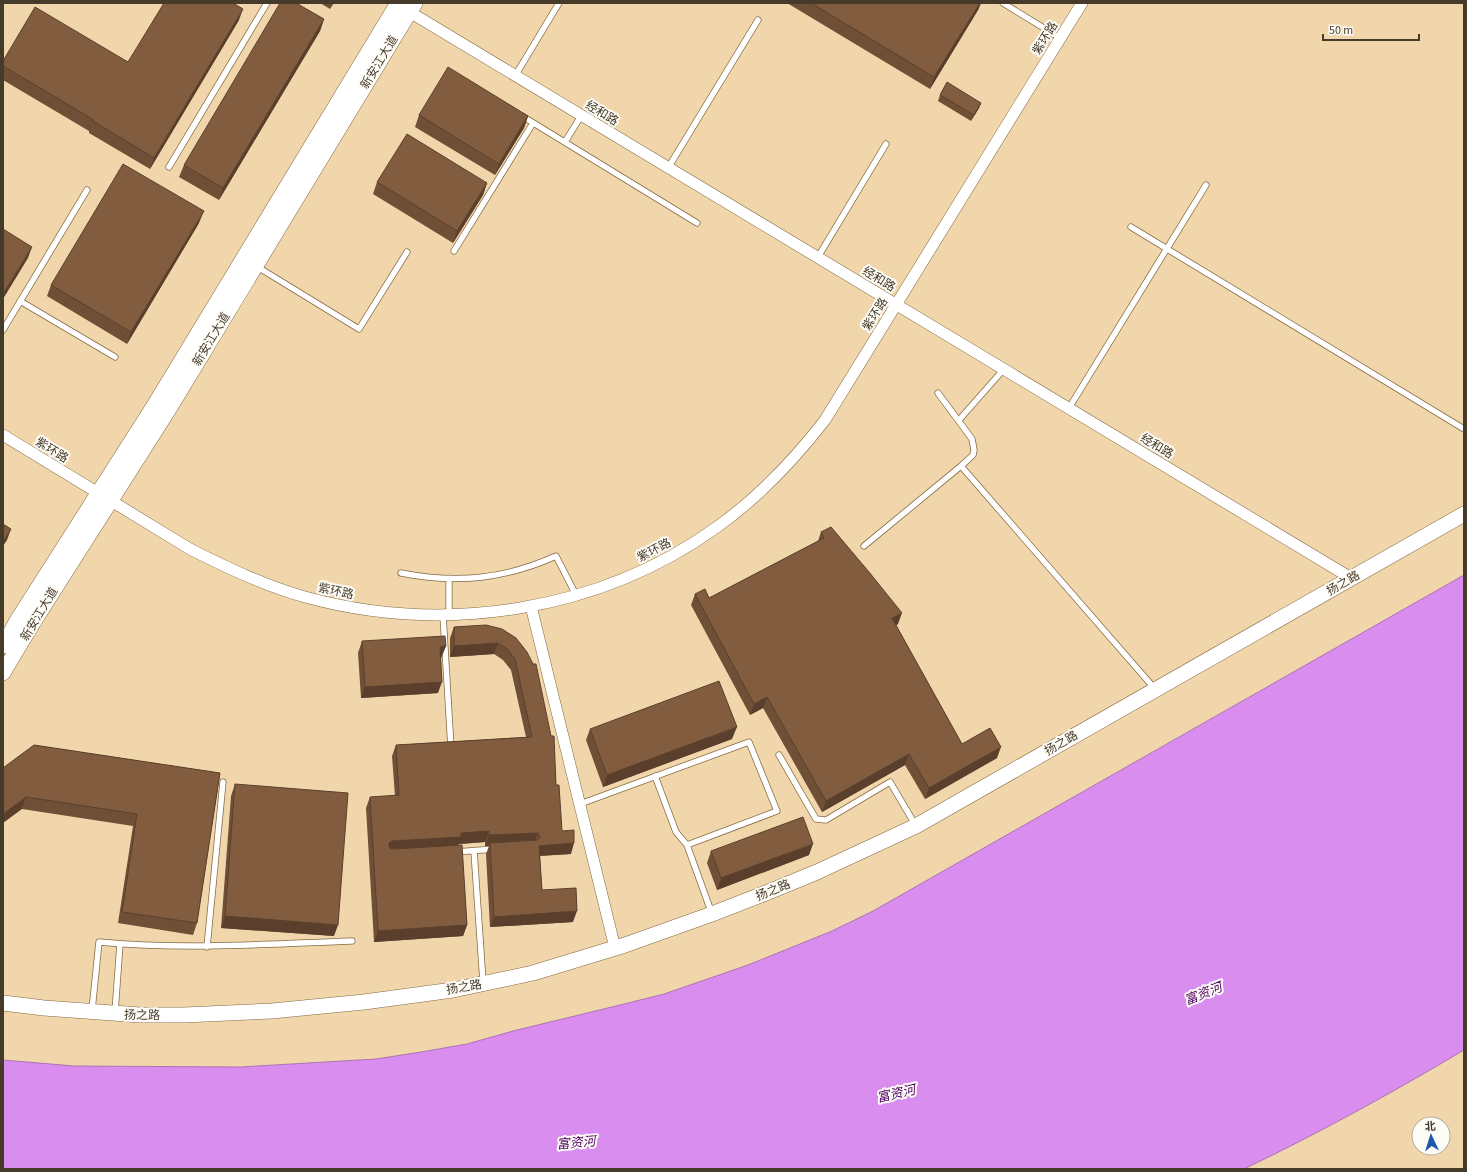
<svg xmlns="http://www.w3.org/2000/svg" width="1467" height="1172" viewBox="0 0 1467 1172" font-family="'Source Sans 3','Noto Sans SC',sans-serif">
<rect width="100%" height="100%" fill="#f2d6ab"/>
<path fill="#d88def" stroke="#ac74b4" d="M1464,575V1050C1392,1093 1319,1133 1244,1169H3V1060L74,1066L240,1067L376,1059L421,1052L467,1044L513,1031L620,1005L664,994L748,965L832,931L873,911Z"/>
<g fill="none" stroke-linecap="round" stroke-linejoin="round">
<g stroke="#836a43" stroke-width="7">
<path id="lane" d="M1003,3L1060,38
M515,76L559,3
M522,116L697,223
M565,142L581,116
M169,167L267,3
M668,168L758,20
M1131,227L1464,429
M454,251L533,123
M818,257L886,144
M256,266L359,329L407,252
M20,301L115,357
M3,330L87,190
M938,393L972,439L974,450L973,455L961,466
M1069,408L1206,185
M959,420L1004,369
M864,546L961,466L1155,689
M401,573C457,584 505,579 556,556L576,595
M449,579V615
M443,615L451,748
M779,755L816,819L826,820L890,782L916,826
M655,776L676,832L687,845L712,914
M580,804L749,742L777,811L687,845
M474,851L483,982
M455,852L495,849
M207,947L223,782
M92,1010L99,942C183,950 268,944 352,941
M115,1012L120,944"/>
</g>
<g stroke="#836a43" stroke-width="12">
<path id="street" d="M403,8L1351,578
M3,435L190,549C227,568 265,586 305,597C444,635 599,612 717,527C759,497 794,460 825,420L1082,3
M531,606L615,948"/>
</g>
<g stroke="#836a43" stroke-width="16">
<path id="secondary" d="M3,646L18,619L157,401L398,3
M3,673L31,626L169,409L415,3
M3,1003L44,1008L140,1015H184L272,1011L364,1002L453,990L533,973L625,945L712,914L766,893L817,872L916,826L1464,514"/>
</g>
<use href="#lane" stroke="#fff" stroke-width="5.5"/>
<use href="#street" stroke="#fff" stroke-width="11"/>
<use href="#secondary" stroke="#fff" stroke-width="15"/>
</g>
<path fill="#6f4f36" d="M320,3H334L330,9Z
M787,3H981L978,10L930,89Z
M324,19L320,31L219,200L179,177L184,165Z
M239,20L150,169L89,133V131L3,80V61L128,62Z
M940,95L981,103L979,108L971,121L938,101Z
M419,115L528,116L524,128L495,175L415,127Z
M377,182L487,183L483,195L453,243L373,194Z
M199,223L127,344L47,296L51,285Z
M821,532L898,624L896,625L962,744L997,758L925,799L905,765L822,812L763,708L750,715L691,605L695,594L709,598L818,541Z
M454,627L516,638L556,785L562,831L571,854L540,856L542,890L573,922L490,927L486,854L489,846H485V842L459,844L458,845L467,925L463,936L374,942L366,808L370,797L395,796L392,756L396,745L526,737L511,670L503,660L494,654L450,657V638Z
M362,641L446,646L441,658L438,693L361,698L358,653Z
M590,729L732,739L603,787L586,740Z
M34,745L220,773L197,923L193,935L118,923L133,826L22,809Z
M235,784L334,936L221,928L231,796Z
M711,851L809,855L717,890L707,863Z"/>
<path fill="#5a402c" d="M980,3H981L978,10L930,89L934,77Z
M243,9L239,20L150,169L154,158Z
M324,19L320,31L219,200L223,188Z
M981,103L979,108L971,121L974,115Z
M528,116L524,128L495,175L499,164Z
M487,183L483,195L453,243L457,231Z
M204,211L199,223L127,344L131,332Z
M32,247L28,258L3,299V294Z
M11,529L7,540L3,546V542Z
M902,613L898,624L888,630L892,618Z
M498,643L494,654L450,657L454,646Z
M446,646L441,658H436L440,647Z
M442,682L438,693L361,698L365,687Z
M767,697L763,708L750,715L754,704Z
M737,727L732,739L603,787L607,775Z
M1001,747L997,758L925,799L929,788Z
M909,754L905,765L822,812L826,801Z
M26,797L22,809L3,823V814Z
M489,831L485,842L459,844L457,847L388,852L389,843L392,841L461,833Z
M538,833L534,843H490L489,846H485L489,835Z
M574,843L571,854L535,856L539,846Z
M813,844L809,855L717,890L721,878Z
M577,911L573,922L490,927L494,917Z
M225,916L338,925L334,936L221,928Z
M467,925L463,936L374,942L378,931Z"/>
<path fill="#815c3f" stroke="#5a402c" d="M164,3H233L243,9L154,158L93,121L94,120L3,66V61L35,7L128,62Z
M280,3H296L324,19L223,188L184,165Z
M811,3H980L934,77Z
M448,67L528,116L499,164L419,115Z
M947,82L981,103L974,115L940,95Z
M407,134L487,183L457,231L377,182Z
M123,164L204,211L131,332L51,285Z
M3,229L32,247L3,294Z
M3,524L11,529L3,542Z
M831,527L869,572L902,613L892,618L962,744L990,728L1001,747L929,788L909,754L826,801L767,697L754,704L695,594L705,589L709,598L824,538L821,532Z
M486,625L502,629L516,638L527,652L533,664H536L551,736H554L556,785H559L562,831L574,830V843L539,846L542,890L576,888L577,911L494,917L490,843L537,840L540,838L538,833L489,835V831L461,833V837L392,841L389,843V846L391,849H393L462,845L467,925L378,931L370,797L399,795L396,745L532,737L515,659L507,649L498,643L454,646V627Z
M445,636L446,646L440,647L442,682L365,687L362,641Z
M719,681L737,727L607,775L590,729Z
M34,745L220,773L197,923L122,912L137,814L26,797L3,814V768Z
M235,784L348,793L338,925L225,916Z
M803,817L813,844L721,878L711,851Z"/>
<g text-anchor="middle" stroke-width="4" stroke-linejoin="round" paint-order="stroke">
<g font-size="12" fill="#463b2a" stroke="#fdfbf6">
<text transform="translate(1045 38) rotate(-58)" y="4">紫环路</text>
<text transform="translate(379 62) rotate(-59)" y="4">新安江大道</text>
<text transform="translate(602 113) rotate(31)" y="4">经和路</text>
<text transform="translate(879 279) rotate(31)" y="4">经和路</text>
<text transform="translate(875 314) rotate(-58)" y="4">紫环路</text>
<text transform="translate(211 339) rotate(-59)" y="4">新安江大道</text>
<text transform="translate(1157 446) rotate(31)" y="4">经和路</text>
<text transform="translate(52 450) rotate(32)" y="4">紫环路</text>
<text transform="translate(654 550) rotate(-27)" y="4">紫环路</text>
<text transform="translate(1343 583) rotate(-30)" y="4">扬之路</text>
<text transform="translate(336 591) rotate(12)" y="4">紫环路</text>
<text transform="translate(39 614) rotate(-59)" y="4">新安江大道</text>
<text transform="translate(1061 743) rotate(-30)" y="4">扬之路</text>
<text transform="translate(773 890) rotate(-22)" y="4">扬之路</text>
<text transform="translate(464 987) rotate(-10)" y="4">扬之路</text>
<text transform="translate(142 1015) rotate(1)" y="4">扬之路</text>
</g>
<g font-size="13" font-style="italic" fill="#4e0260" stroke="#fdfbf6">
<text transform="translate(1203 993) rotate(-22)" y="5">富资河</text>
<text transform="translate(896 1093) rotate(-13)" y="5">富资河</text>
<text transform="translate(576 1142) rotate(-5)" y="5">富资河</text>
</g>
</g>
<rect width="1467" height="1172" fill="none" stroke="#463b2a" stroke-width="8"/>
<g transform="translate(1431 1136) rotate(356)"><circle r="19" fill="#fdfbf6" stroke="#b4aea4"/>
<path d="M0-3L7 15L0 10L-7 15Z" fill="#1c56a7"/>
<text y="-6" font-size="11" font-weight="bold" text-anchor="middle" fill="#463b2a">北</text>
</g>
<path d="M1323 34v6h96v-6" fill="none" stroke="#463b2a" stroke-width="2"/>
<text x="1329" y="34" font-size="12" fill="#463b2a" stroke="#fdfbf6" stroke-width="3" paint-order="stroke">50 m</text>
</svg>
